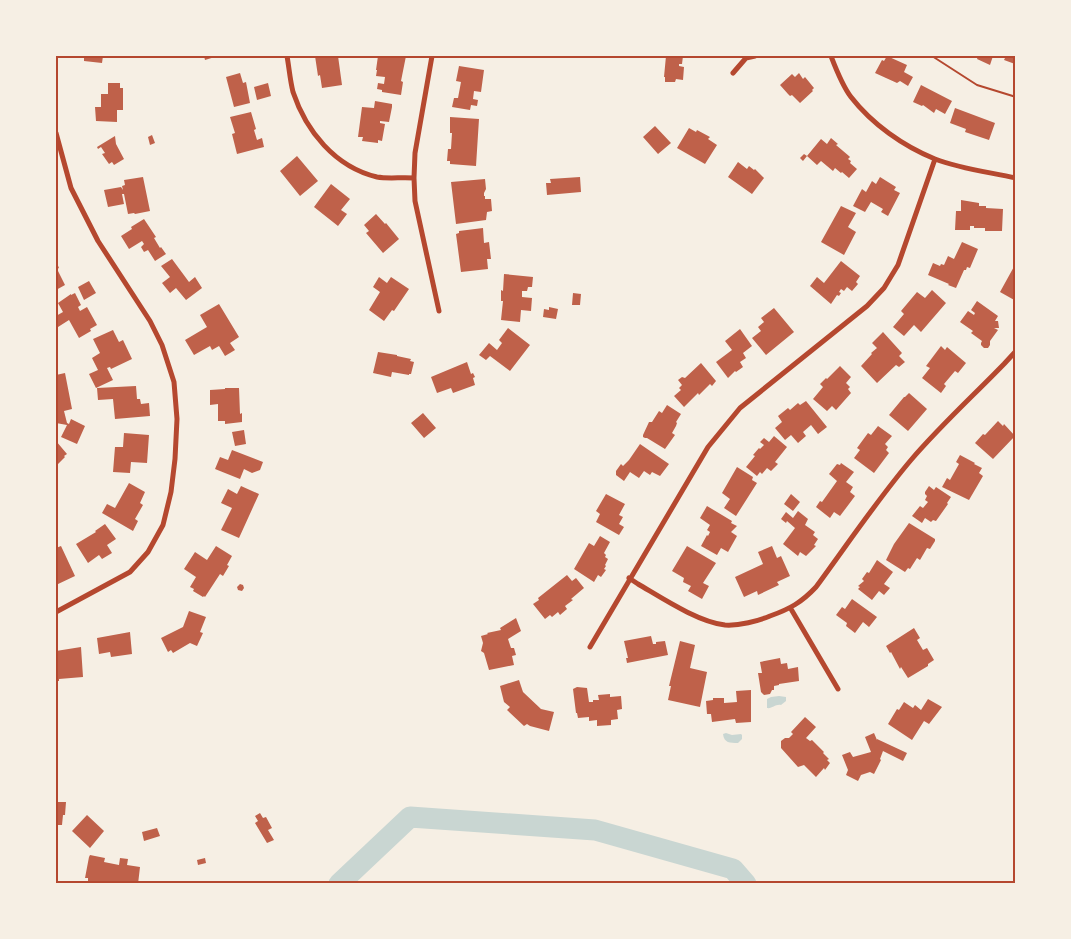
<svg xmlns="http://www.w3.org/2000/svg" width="1071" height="939" viewBox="0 0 1071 939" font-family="'Open Sans',sans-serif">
<rect width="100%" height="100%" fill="#f6efe4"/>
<path fill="#c9d6d2" d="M779,696L786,697V701L781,705C775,704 772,709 767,708V699L771,697Z
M726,733L732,735L741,734L742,735V739L738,743C730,743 724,743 723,734Z"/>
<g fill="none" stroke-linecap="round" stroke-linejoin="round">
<path stroke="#c9d6d2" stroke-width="21" d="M339,884L410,817L595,830L733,869L746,884"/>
</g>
<path fill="#bf614a" d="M84,56H103L102,63L84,61Z
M204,56H218L205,60Z
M315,56H338L342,85L322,88L320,75L318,76Z
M378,56H406L401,81L403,82L401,95L382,92V90L377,89L378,83L384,84L385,77L376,76L377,70H376Z
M666,56H683L682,64H679V66L684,67L683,80L676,79L675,82H665V77H664Z
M887,56L907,65L904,72L913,77L908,86L900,81L897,83L875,73L882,60L884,61Z
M978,56H993L990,65L977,59Z
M1006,56H1016L1015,64L1004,60Z
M459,66L484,70L481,92L474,91L473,99L478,100L477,106L471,105L470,110L452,107L454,98H458L461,82L456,81Z
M240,73L243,83L246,82L250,103L234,107L226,77Z
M799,73L803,79L805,77L814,88L812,90L813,91L800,103L792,95L790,96L788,94L780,85L792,74L795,77Z
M108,83H120V88H123V110H117V122L96,121L95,107H101V94H108Z
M268,83L271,96L257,100L254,87Z
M921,85L952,101L945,114L936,109L934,113L923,105L922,106L913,102Z
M375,101L392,104V107L389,122L380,121V123L385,124L382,141L378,140V143L362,141L363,137H358L362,107L374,108Z
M955,108L995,123L989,140L965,132L966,129L950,123Z
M251,112L256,129L254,130L257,140L262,138L264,147L237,154L232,134L235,133L230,117Z
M450,117L479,119L476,166L450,164V161H447L448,149H451L452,133H450Z
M655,126L671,143L658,154L643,137Z
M689,128L696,132L697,130L710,137L708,139L717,145L705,164L677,148Z
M152,135L155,143L150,145L148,137Z
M115,136L116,144L124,159L114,165L112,162L109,164L102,154L105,153L101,147L98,149L97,147Z
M831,138L838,144L836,145L849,156L850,157L848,159L851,161L850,163L857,169L849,178L842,172L841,173L835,168L833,171L821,161L817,165L807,156L803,161L800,158L804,154L807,156L821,139L827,144Z
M297,156L318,181L300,196L280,171Z
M738,162L747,169L749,166L754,170L755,169L764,178L752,194L728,177Z
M143,177L150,211L135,214L134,213L128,214L124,194H122L124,204L108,207L104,190L121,187L123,190L122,186L125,185L124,180Z
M580,177L581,192L547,195L546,183H551L550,179Z
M880,177L896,187L894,190L900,193L888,216L881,212L883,209L871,202L865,212L853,206L862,189L866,192L872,181L876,184Z
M485,179L486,189L484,193V196H485V199H491L492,211L487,212L486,220L456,224L451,182Z
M331,184L350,199L341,210L347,214L338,226L314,207Z
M961,200L979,203V206H986V208L1003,209L1002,231H985V228H974V226H970V230H955L956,211H961Z
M841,206L856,213L848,227L856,232L844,255L821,242Z
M376,214L385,224L386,223L399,239L383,253L366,233L369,231L364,225Z
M144,219L156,237L154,238L160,248L161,247L166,254L155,261L148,250L144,252L141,247L144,244L142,241L129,249L121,236L132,229L131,227Z
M483,228L484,243L489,242L491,259H487L488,269L461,272L456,234L459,233V231Z
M962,242L978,249L970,268L967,267L966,270H964L956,288L948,285L949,284L928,275L933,263L940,266L941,264L944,265L948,256L954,259Z
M172,259L189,282L195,277L202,288L186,300L176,288L170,293L162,283L170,277L161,266Z
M56,261L59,268L57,269L65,285L56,290Z
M841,261L860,276L856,282L858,284L852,291L847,287L844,291L841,289L839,292L841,293L839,296L837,295L831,304L810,286L817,277L824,283Z
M1016,263V301L1000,292Z
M504,274L533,277L532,287H528L527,291H522V297L532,298L531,311L521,310L520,322L501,320L503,301H501V290L503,291Z
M379,277L387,283L391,277L409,289L394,311L392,310L384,321L369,310L380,292L373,287Z
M89,281L96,293L84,300L78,287Z
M932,290L946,303L921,332L914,325L904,336L893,327L904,314L901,311L917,292L925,298Z
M75,293L81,305L78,307L80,311L87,307L97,325L90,329L91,331L79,338L69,320L58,327L56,323V316L63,312L58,303L71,294V295Z
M573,293L581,294L580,305H572Z
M977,301L998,316L995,321H998L999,328H994L998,330L990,341V345L988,348H984L981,345V343L982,341L971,333L973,331L960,322L968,311L974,315L975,313L971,310Z
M219,304L239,337L230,343L235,350L225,356L219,346L212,350L210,346L194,355L185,340L207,327L200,315Z
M549,307L558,309L556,319L543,317L544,309L549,310Z
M774,308L794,332L766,355L752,338L761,331L758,327L764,322L761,318Z
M508,328L530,345L510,371L490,356L486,360L479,355L489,343L497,350L502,343L499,340Z
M740,329L752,346L743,353L746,358L740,362L743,367L736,372L735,371L728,378L716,362L732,350L725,341Z
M113,330L119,342L123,340L132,359L111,369L110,367L107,368L113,380L96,388L89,374L98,370L92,358L100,353L93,339Z
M883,332L902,353L899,356L905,362L899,367L896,365L877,383L861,366L872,354L871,353L877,348L872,343Z
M941,346L945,350L947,347L966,363L958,373L955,371L944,384L946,386L941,393L922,378L930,368L926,366Z
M378,352L397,355V356L411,359L410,361L414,362L411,374H409V375L392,372L391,377L373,373Z
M467,362L471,374L473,373L475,377L473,378L475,385L453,393L451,388L437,393L431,377Z
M701,363L716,381L712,386L710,384L699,395L698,393L684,407L674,396L681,390L679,388L682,385L678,380L682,377L685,378Z
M840,366L851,377L846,383L850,387L848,389L851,393L836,410L832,406L827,411L813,399L823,387L820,384L826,378L827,379Z
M65,373L72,409L64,411L67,423L69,424L71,419L85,426L77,444L61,437L67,425L56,423V375Z
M136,386L137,399H140L141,404L149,403L150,416L115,419L113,399L98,400L97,388Z
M225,388H239L240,414L242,413V422L225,424V421H218V404L210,405V390L225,389Z
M909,393L927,409L908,431L889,415L904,397H905Z
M806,401L827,427L818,434L811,425L803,432L806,436L798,443L791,435L785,440L775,428L782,422L778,416L788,408L790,410L798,403L800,405Z
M667,405L681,414L676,422L677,423L676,426L672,433L675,435L665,449L647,438H645L643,437V435L649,422H652L659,411L662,413Z
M423,413L436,428L424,438L411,423Z
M998,421L1003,426L1004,424L1015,436L993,459L975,443L983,434L985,435Z
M878,426L892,436L885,444L888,447L886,450L889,453L874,473L854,458L860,450L857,448L868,433L871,435Z
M244,430L246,444L235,446L232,432Z
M124,433L149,435L147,463L131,462L130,473L113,472L115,447H123Z
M774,436L787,447L775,462L778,464L771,471L767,468L762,474L760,472L757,476L746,467L755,456L753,455L759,448L760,449L764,445L760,442L764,438L769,442Z
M56,441L67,454L64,456L65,457L56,466Z
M640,444L669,464L660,476L652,472L650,475L644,471L639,478L630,472L624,481L616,475V471L621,464L623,466L629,460Z
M232,450L263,462L260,470L252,473L244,469L240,479L215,469L220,457L228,460Z
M960,455L975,463L974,464L982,468L979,473L983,476L969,500L942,487L947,478L950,480L959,464L956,462Z
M841,463L854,472L846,482L853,487L850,492L855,496L840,516L834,512L830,518L816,507L820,501L822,502L837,481L829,474L837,464L840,465Z
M737,467L753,477L752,480L757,483L736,516L724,508L730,499L722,493Z
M129,483L145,492L140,503L143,505L135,519L138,521L133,531L102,513L107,504L115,508Z
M241,486L259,494L239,538L221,530L232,508L221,503L228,489L237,494Z
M929,486L934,490L936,487L951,497L947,503L948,504L936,521L933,520L931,522L925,518L922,523L912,516L920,506L923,508L928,502L925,500L927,496L925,494V492Z
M606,494L625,504L619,515L623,517L619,524L624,527L619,535L596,522L600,514L596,511Z
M791,494L800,502L793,511L784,504Z
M707,506L732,521L731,523L737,526L731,532L737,536L728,552L721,548L717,555L701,546L707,535L708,536L710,532L707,530L710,525L700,518Z
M798,511L808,519L805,525L815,532L813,535L818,539L814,545L816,546L806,556L800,552L798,556L783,544L795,528L787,521L786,523L781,519L786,512L793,518Z
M909,523L935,539V541L930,549L927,548L920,560L917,558L910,569L908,568L905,572L886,560L894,544Z
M105,524L116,539L107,545L112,553L102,559L99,555L88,563L76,544L96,532L95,531Z
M600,536L610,542L604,553L606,555L605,557L608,559L605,565L606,566L604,569L606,570L601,577L598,575L594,582L574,569L589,543L594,546Z
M61,546L75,576L56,585V548Z
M216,546L232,556L227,565L229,566L223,576L220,574L205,597L204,596L203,597L193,591L194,589L190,587L196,577L184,569L195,552L207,560Z
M687,546L716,563L703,583L709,586L702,599L688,591L691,586L683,582L684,578L672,571Z
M772,546L777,558L781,556L790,576L777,582L779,585L758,595L757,591L744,597L735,577L763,564L758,552Z
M877,560L893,572L884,584L890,588L884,595L879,591L872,600L858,589L860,587L858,586L864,581L862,579L867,572L869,573Z
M567,575L572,581L576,578L584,588L571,599L573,600L565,606L567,609L560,615L558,612L552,617L550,615L545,619L533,604L539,600L538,598Z
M240,584L243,585L244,588L242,591L238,590L237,587Z
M852,599L877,617L869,627L863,622L855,633L846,626L847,623L836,615L842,607L845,609Z
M189,611L206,617L200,632L203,633L197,646L190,643L173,653L171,650L168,652L161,638L183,627Z
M516,618L521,631L508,639L511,648H514L516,655L512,656L514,665L489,670L484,653L481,651L483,643L481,636L488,634L487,633L501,630L500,628Z
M914,628L920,638L917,640L923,650L927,648L934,660L928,664V666L908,678L901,667L900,669L891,652L890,653L886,646Z
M130,632L132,654L111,657L110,652L99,654L97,638Z
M651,636L653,644H656V642L665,641L668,655L627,663L626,658H628L624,641Z
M680,641L695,645L690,668L707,672L700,707L668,700L671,686H669Z
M81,647L83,677L59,679V681H56V651Z
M780,658L781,664L787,663L788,669L798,667L799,681L779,684V685L774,686V690H772L770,694L764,695L761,692L758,673H762L760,662Z
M519,680L523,692L541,709L554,712L549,731L530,726L527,724L524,726L507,710L510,707L504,702L500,686Z
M577,687L587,688L589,702H593V700H599L598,695L610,694V697L621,696L622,709L617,710L618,719L611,720V725L597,726V720L589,721V717L578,718L577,713H576L573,689Z
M751,690V722L736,723L735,719L712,722L711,714H707L706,701L713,700V698H724V703L737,702L736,691Z
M928,699L942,707L929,724L924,721L912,740L888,724L897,709L899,710L904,702L913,708L915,705L921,710Z
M805,717L816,727L806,738L810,741L812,740L824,752L823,753L829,759L827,760L830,763L825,770L824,768L816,777L804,765L798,767L781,748V741L785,738H789L793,734L791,732Z
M874,733L877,740V739L907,753L903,761L883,751L880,759L881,760L874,774L870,772L861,775L858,781L846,775L848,770L842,755L850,752L853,757L871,752L865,737Z
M56,802H66L65,815H63L62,825H56Z
M260,813L263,818L266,817L272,828L268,830L274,840L267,843L255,823L258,821L255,816Z
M87,815L104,831L90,848L72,831Z
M157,828L160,836L144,841L142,832Z
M90,855L105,858L104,862L119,865L120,858L128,859L127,865L140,867L138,884H88V878H85L89,857Z
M205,858L206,863L198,865L197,860Z"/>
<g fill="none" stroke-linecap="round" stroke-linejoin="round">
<path stroke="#b5482f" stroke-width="2" d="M932,56L977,85L1016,97"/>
<path stroke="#b5482f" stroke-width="5" d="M287,56C289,67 290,80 293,92C306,131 335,167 377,177C388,179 402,177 414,178
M432,56L415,153L414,178L415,201L439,311
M831,56C836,69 842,85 851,97C872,124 903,146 935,159C961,169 989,172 1016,178
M733,73L746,58L755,56
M56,133L71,188L98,241L150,321L162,345L174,382L177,419L175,459L171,492L163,525L148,552L130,572L56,612
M629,578L638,584C662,598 698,622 725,625C739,626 758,621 770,616C790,609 802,602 816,587C847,545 877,500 911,460C940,426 973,396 1004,364L1016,351
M791,609L838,689
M590,647L708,447L740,408L867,306L884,288L898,265L935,159"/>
</g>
<rect width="1071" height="939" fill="none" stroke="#f6efe4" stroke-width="114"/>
<rect x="57" y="57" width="957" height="825" fill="none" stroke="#b5482f" stroke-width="2"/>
</svg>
